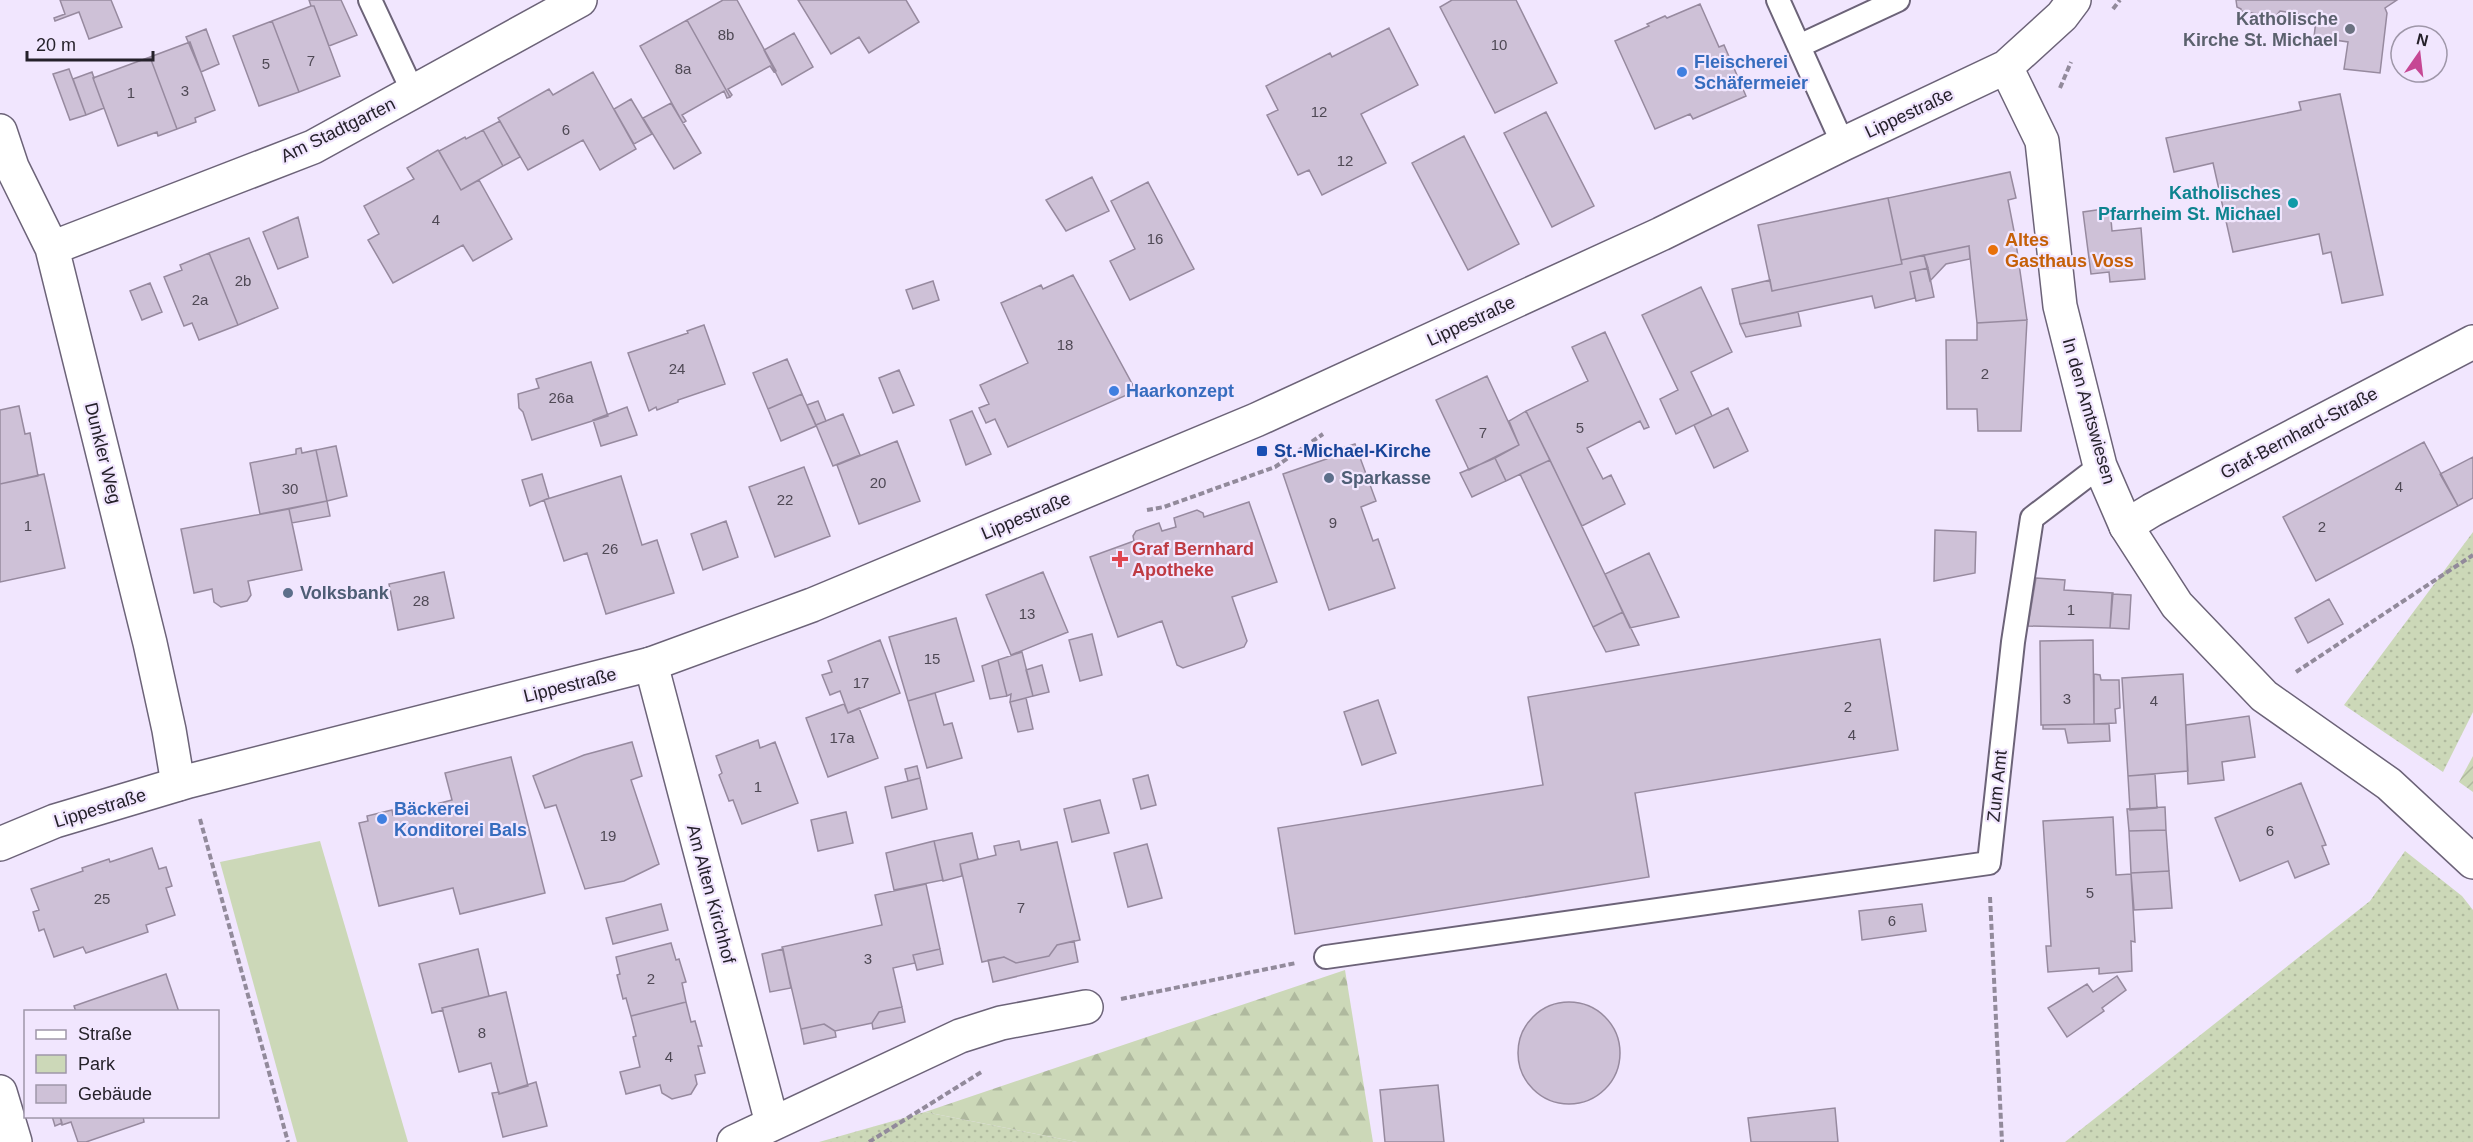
<svg xmlns="http://www.w3.org/2000/svg" width="2473" height="1142" viewBox="0 0 2473 1142" font-family="Arial,sans-serif">
<defs>
<pattern id="grass-dots" width="8" height="8" patternUnits="userSpaceOnUse" patternTransform="scale(1.5)"><rect width="8" height="8" fill="#ccd8b8"/><path d="M2 2h.1M6 6h.1" fill="none" stroke="#afb99e" stroke-width="1.8" stroke-linecap="round"/></pattern>
<pattern id="forest-firs" width="22" height="20" patternUnits="userSpaceOnUse" patternTransform="scale(1.5)"><rect width="22" height="20" fill="#ccd8b8"/><path d="M5 1l3.5 6h-7zM16 11l3.5 6h-7z" fill="#afb99e"/></pattern>
<pattern id="garden-furrows" width="10" height="10" patternUnits="userSpaceOnUse" patternTransform="scale(1.5)"><rect width="10" height="10" fill="#ccd8b8"/><path d="M-1 1l2-2M0 10L10 0M9 11l2-2" fill="none" stroke="#afb99e"/></pattern>
</defs>
<rect width="100%" height="100%" fill="#f1e6fe"/>
<path fill="url(#grass-dots)" d="M2473,532V712L2443,772L2344,705Z
M2405,851L2462,896L2473,910V1142H2065L2370,901Z
M925,1112L1077,1142H819Z"/>
<path fill="url(#forest-firs)" d="M1345,970L1373,1142H1077L925,1112Z"/>
<path fill="#ccd8b8" d="M320,841L408,1142H297L220,862Z"/>
<path fill="url(#garden-furrows)" d="M2473,756V792L2459,782Z"/>
<path fill="#cec1d7" stroke="#978a9f" stroke-width="1.5" d="M60,0H111L122,27L89,39L79,12L55,21L54,18L65,14Z
M309,0H341L357,35L329,46L314,6H311Z
M723,0H737L776,71L774,72L770,66L728,89L732,95L730,97L687,20Z
M798,0H906L919,22L869,53L859,37L831,54Z
M1452,0H1516L1557,83L1495,113L1440,7Z
M2236,0H2397L2385,8L2387,13L2380,73L2344,69L2348,42L2314,37L2316,20L2312,19V16L2280,11L2275,17L2241,11V9L2237,7Z
M1700,4L1719,47L1724,45L1746,96L1693,119L1690,114L1655,129L1615,41L1649,26L1647,24L1665,16L1667,18Z
M311,6H314L340,76L299,92L272,21Z
M687,20L730,97L727,98L724,91L682,115L686,121L683,123L640,46Z
M272,21L299,92L259,106L233,36Z
M1389,28L1418,85L1361,114L1386,163L1322,195L1309,170L1298,175L1267,115L1278,110L1266,86L1330,53L1332,57Z
M206,29L219,64L201,72L186,37Z
M794,33L813,67L782,85L764,50Z
M190,42L215,110L195,118L196,122L177,129L150,57Z
M150,57L177,129L158,136L157,132L118,146L93,78Z
M69,69L86,115L70,120L53,74Z
M92,72L94,78H93L104,108L86,115L73,79Z
M593,72L636,149L600,170L583,140L528,170L498,118L549,89L553,95Z
M2340,94L2383,295L2342,303L2331,252L2323,254L2319,234L2233,252L2213,163L2174,172L2166,138L2301,110L2299,102Z
M631,99L652,134L634,144L614,109Z
M671,103L701,153L674,169L643,118Z
M1546,112L1594,206L1552,227L1504,133Z
M500,121L520,157L503,166L483,130Z
M483,130L503,166L461,190L439,151L465,137L466,139Z
M1464,136L1519,244L1468,270L1412,163Z
M438,150L461,190L479,180L512,239L473,261L463,245L393,283L368,240L379,234L364,206L414,179L407,168Z
M2010,172L2016,198L2008,200L2015,236L2027,320L1977,323L1969,246L1901,260L1888,198Z
M1092,177L1109,211L1066,231L1046,200Z
M1148,182L1194,269L1130,300L1110,261L1135,249L1111,201Z
M1888,198L1902,264L1772,291L1758,225Z
M2110,208L2112,231L2141,228L2145,279L2110,282L2109,272L2091,274L2083,212Z
M298,217L308,257L278,269L263,232Z
M249,238L278,308L238,325L209,253Z
M1969,246L1970,259L1946,264L1930,281L1924,255Z
M209,253L238,325L199,340L192,323L184,326L164,277L182,270L180,265Z
M1924,255L1928,268L1910,272L1915,298L1875,308L1872,296L1740,324L1732,289L1770,280L1772,291L1902,264L1901,260Z
M1928,268L1934,297L1916,301L1910,272Z
M1073,275L1136,391L1008,447L995,419L986,423L979,408L989,404L980,385L1028,363L1001,303L1041,285L1043,289Z
M933,281L939,300L913,309L906,290Z
M150,283L162,312L142,320L130,291Z
M1701,287L1732,352L1691,372L1712,416L1676,434L1660,399L1678,390L1642,315Z
M1798,312L1801,326L1746,337L1740,324Z
M2027,320L2021,431H1978L1977,409H1947L1946,340H1977V323Z
M704,325L725,384L678,400V402L657,410L656,407L649,411L628,353L688,333L687,331Z
M1605,332L1649,427L1644,429L1640,421L1587,448L1603,479L1611,475L1625,504L1582,526L1526,411L1588,381L1572,347Z
M787,359L802,394L768,409L753,373Z
M591,362L608,416L532,440L523,412L519,408L518,394L539,388L536,379Z
M899,370L914,405L893,413L879,378Z
M1487,376L1519,445L1469,470L1436,400Z
M802,394L816,426L781,441L768,409Z
M818,401L826,421L816,425L807,405Z
M19,406L25,434L30,433L38,476L0,484V410Z
M627,407L637,435L601,446L593,420Z
M1728,408L1748,451L1714,468L1694,425Z
M972,411L991,454L966,465L950,420Z
M1526,411L1550,460L1506,481L1495,458L1519,445L1509,421Z
M843,414L860,455L833,466L816,425Z
M897,441L920,501L859,524L837,465Z
M2424,442L2458,506L2316,581L2283,517Z
M1355,444L1376,501L1361,507L1373,541L1378,539L1395,588L1329,610L1283,474L1335,456L1333,451Z
M336,446L347,496L327,501L316,450Z
M301,448L302,453L316,450L327,501L260,514L250,463L296,454V449Z
M2473,457V498L2458,506L2440,474Z
M1495,458L1506,481L1472,497L1460,473Z
M1550,460L1623,612L1593,627L1520,474Z
M804,467L830,536L775,557L749,487Z
M44,474L65,568L0,582V484Z
M542,474L549,498L530,506L522,480Z
M621,476L642,545L657,540L674,593L606,614L587,553L564,561L544,500Z
M327,501L330,516L292,523L289,509Z
M1249,502L1277,582L1232,597L1247,641L1244,647L1183,668L1177,665L1162,621L1118,637L1090,557L1134,541L1133,536L1136,531L1159,523L1162,531L1176,527L1174,518L1197,510L1203,513L1204,517Z
M289,509L302,570L248,581L251,595L247,601L221,607L214,602L212,589L194,593L181,529Z
M726,521L738,557L703,570L691,534Z
M1935,530L1976,532L1975,573L1934,581Z
M1649,553L1679,617L1630,628L1605,574Z
M444,572L454,618L398,630L389,584Z
M1043,572L1068,632L1011,655L986,595Z
M2036,578L2065,580L2064,590L2113,593L2110,628L2028,626Z
M2112,594L2131,595L2129,629L2110,628Z
M2329,599L2343,624L2308,643L2295,618Z
M1623,612L1639,645L1606,652L1593,627Z
M956,618L974,681L908,701L889,637Z
M1092,634L1102,675L1080,681L1069,640Z
M1880,639L1898,750L1635,793L1649,877L1295,934L1278,828L1543,785L1528,697Z
M880,640L900,693L848,713L840,691L830,695L822,675L832,672L828,661Z
M2093,640L2094,724L2041,725L2040,641Z
M1022,652L1033,696L1010,702L1011,694L1007,696L998,660Z
M998,660L1007,696L990,699L982,666Z
M1042,665L1049,692L1033,696L1026,670Z
M2094,674L2100,675L2101,680H2119L2120,708L2115,709L2116,723L2094,724Z
M2183,674L2188,771L2128,776L2122,678Z
M935,693L944,725L952,723L962,758L927,768L908,701Z
M1026,698L1033,729L1018,732L1010,702Z
M1378,700L1396,753L1362,765L1344,712Z
M844,704L848,713L859,708L878,758L828,777L806,718Z
M2249,716L2255,757L2222,762L2224,780L2188,784L2186,725Z
M2094,724H2109L2110,741L2068,743L2065,729H2043V725Z
M758,740L760,748L775,742L798,803L742,824L733,800L729,801L719,775L722,773L716,756Z
M632,742L642,776L631,780L659,864L624,881L585,889L556,805L545,808L533,776L584,755Z
M511,757L545,893L460,914L453,888L379,906L359,823L368,821L367,816L392,810L393,815L452,800L445,773Z
M917,766L920,778L908,781L905,769Z
M2155,774L2157,808L2130,810L2128,776Z
M1148,775L1156,805L1141,809L1133,779Z
M920,778L927,809L892,818L885,787Z
M2301,783L2326,845L2322,846L2329,864L2295,878L2288,861L2240,881L2215,818Z
M1100,800L1109,833L1072,842L1064,809Z
M2165,807L2166,830L2129,831L2127,809Z
M846,812L853,843L818,851L811,820Z
M2113,817L2116,875L2131,874L2135,942L2131,941L2132,971L2099,974V968L2048,972L2046,946H2051L2043,821Z
M2166,830L2169,871L2131,873L2129,831Z
M972,833L978,859L960,864L962,876L943,881L934,841Z
M934,841L943,880L894,890L886,853Z
M1019,841L1021,850L1057,842L1080,940L1057,945L1049,956L1016,963L1004,957L982,962L960,864L996,855L994,846Z
M1147,844L1162,898L1128,907L1114,853Z
M152,848L159,869L166,867L172,886L166,888L175,915L146,925L148,932L86,953L83,947L54,957L44,929L39,931L33,912L39,910L31,889L83,871L82,868L109,859L110,862Z
M2169,871L2172,908L2134,910L2131,873Z
M926,884L940,949L913,955L915,963L893,968L902,1007L879,1012L872,1023L835,1031L824,1024L801,1029L782,947L882,925L875,895Z
M661,904L668,930L613,944L606,918Z
M1922,904L1926,931L1862,940L1859,911Z
M1074,941L1078,962L993,982L988,960L1004,957L1016,963L1049,956L1057,945Z
M671,943L676,960L679,959L686,982L682,983L686,1002L631,1016L626,998L623,999L617,975L620,974L616,957Z
M478,949L489,996L442,1008L443,1010L432,1013L419,964Z
M783,949L791,988L770,992L762,954Z
M940,949L943,964L917,970L913,955Z
M166,974L179,1012H76L74,1006Z
M2117,976L2126,990L2102,1008L2104,1011L2067,1037L2048,1008L2087,984L2093,992Z
M506,992L528,1086L499,1094L491,1063L459,1072L442,1008Z
M1518 1053a51 51 0 1 1 102 0a51 51 0 1 1-102 0Z
M686,1002L691,1022L695,1021L702,1046H698L705,1073L695,1075L697,1084L691,1094L672,1099L662,1093L660,1085L626,1094L620,1072L640,1067L633,1037L636,1036L631,1016Z
M902,1007L905,1022L873,1029L872,1023L879,1012Z
M824,1024L835,1031L836,1037L804,1044L801,1029Z
M536,1082L547,1126L503,1137L492,1093L499,1092V1094Z
M1438,1085L1444,1142H1385L1380,1090Z
M1835,1108L1838,1142H1751L1748,1118Z
M52,1116H60L62,1123L55,1126Z
M60,1116H143L144,1122L86,1142H78L71,1122L62,1125Z"/>
<g fill="none" stroke-linecap="round" stroke-linejoin="round">
<g stroke="#6c6378" stroke-width="26">
<path id="lane" d="M370,0L413,92
M1778,0L1843,144
M1799,46L1898,0
M1326,957L1989,863L2013,642L2032,518L2100,466"/>
</g>
<g stroke="#6c6378" stroke-width="36">
<path id="street" d="M0,131L12,167L52,248L150,643L169,730L178,784
M52,248L313,147L580,0
M2126,526L2152,510L2473,342
M651,664L772,1123
M0,1092L15,1142
M734,1142L960,1036L1001,1023L1086,1007"/>
</g>
<g stroke="#6c6378" stroke-width="36">
<path id="secondary" d="M2006,67L2042,141L2060,306L2100,466L2126,526L2177,605L2264,696L2389,784L2473,862
M0,844L55,821L189,781L651,664L812,605L1256,420L1661,234L1843,144L2006,67L2062,16L2074,0"/>
</g>
<path stroke="#928a9b" stroke-width="4" stroke-dasharray="6 3" stroke-linecap="butt" d="M2113,9L2120,0
M2060,88L2071,62
M1147,510L1164,507L1275,467L1323,434
M2296,672L2473,555
M200,819L288,1142
M1990,897L2002,1142
M1121,999L1296,963
M869,1142L983,1071"/>
<use href="#lane" stroke="#fff" stroke-width="22"/>
<use href="#street" stroke="#fff" stroke-width="33"/>
<use href="#secondary" stroke="#fff" stroke-width="33"/>
</g>
<circle fill="#6b7280" stroke="#f1e6fe" stroke-width="2" cx="2350" cy="29" r="6"/>
<g fill="#3f7fe0" stroke="#f1e6fe" stroke-width="2">
<circle cx="1682" cy="72" r="6"/>
<circle cx="1114" cy="391" r="6"/>
<circle cx="382" cy="819" r="6"/>
</g>
<circle fill="#0f9aa8" stroke="#f1e6fe" stroke-width="2" cx="2293" cy="203" r="6"/>
<circle fill="#e8710a" stroke="#f1e6fe" stroke-width="2" cx="1993" cy="250" r="6"/>
<rect fill="#1a4fb4" stroke="#f1e6fe" stroke-width="2" x="1256" y="445" width="12" height="12" rx="3"/>
<g fill="#5c6f8a" stroke="#f1e6fe" stroke-width="2">
<circle cx="1329" cy="478" r="6"/>
<circle cx="288" cy="593" r="6"/>
</g>
<path fill="#e0444e" stroke="#f1e6fe" stroke-width="2" d="M1117 550h6v6h6v6h-6v6h-6v-6h-6v-6h6z"/>
<g text-anchor="middle" stroke-width="4.5" stroke-linejoin="round" paint-order="stroke">
<g font-size="15" fill="#4f4955">
<text x="726" y="40">8b</text>
<text x="1499" y="50">10</text>
<text x="311" y="66">7</text>
<text x="266" y="69">5</text>
<text x="683" y="74">8a</text>
<text x="185" y="96">3</text>
<text x="131" y="98">1</text>
<text x="1319" y="117">12</text>
<text x="566" y="135">6</text>
<text x="1345" y="166">12</text>
<text x="436" y="225">4</text>
<text x="1155" y="244">16</text>
<text x="243" y="286">2b</text>
<text x="200" y="305">2a</text>
<text x="1065" y="350">18</text>
<text x="677" y="374">24</text>
<text x="1985" y="379">2</text>
<text x="561" y="403">26a</text>
<text x="1580" y="433">5</text>
<text x="1483" y="438">7</text>
<text x="878" y="488">20</text>
<text x="2399" y="492">4</text>
<text x="290" y="494">30</text>
<text x="785" y="505">22</text>
<text x="1333" y="528">9</text>
<text x="28" y="531">1</text>
<text x="2322" y="532">2</text>
<text x="610" y="554">26</text>
<text x="421" y="606">28</text>
<text x="2071" y="615">1</text>
<text x="1027" y="619">13</text>
<text x="932" y="664">15</text>
<text x="861" y="688">17</text>
<text x="2067" y="704">3</text>
<text x="2154" y="706">4</text>
<text x="1848" y="712">2</text>
<text x="1852" y="740">4</text>
<text x="842" y="743">17a</text>
<text x="758" y="792">1</text>
<text x="2270" y="836">6</text>
<text x="608" y="841">19</text>
<text x="2090" y="898">5</text>
<text x="102" y="904">25</text>
<text x="1021" y="913">7</text>
<text x="1892" y="926">6</text>
<text x="868" y="964">3</text>
<text x="651" y="984">2</text>
<text x="482" y="1038">8</text>
<text x="669" y="1062">4</text>
</g>
<g font-size="18" font-weight="bold" fill="#5b616d" stroke="#f1e6fe" text-anchor="end">
<text x="2338" y="25">Katholische<tspan x="2338" dy="21">Kirche St. Michael</tspan></text>
</g>
<g font-size="18" font-weight="bold" fill="#366cbe" stroke="#f1e6fe" text-anchor="start">
<text x="1694" y="68">Fleischerei<tspan x="1694" dy="21">Schäfermeier</tspan></text>
<text x="1126" y="397">Haarkonzept</text>
<text x="394" y="815">Bäckerei<tspan x="394" dy="21">Konditorei Bals</tspan></text>
</g>
<g font-size="18" fill="#25212a" stroke="#f1e6fe">
<text transform="translate(1909 113) rotate(-25)" y="6">Lippestraße</text>
<text transform="translate(338 130) rotate(-26)" y="6">Am Stadtgarten</text>
<text transform="translate(1471 321) rotate(-25)" y="6">Lippestraße</text>
<text transform="translate(2089 411) rotate(74)" y="6">In den Amtswiesen</text>
<text transform="translate(2299 433) rotate(-28)" y="6">Graf-Bernhard-Straße</text>
<text transform="translate(103 453) rotate(76)" y="6">Dunkler Weg</text>
<text transform="translate(1026 516) rotate(-23)" y="6">Lippestraße</text>
<text transform="translate(570 685) rotate(-14)" y="6">Lippestraße</text>
<text transform="translate(1997 786) rotate(-84)" y="6">Zum Amt</text>
<text transform="translate(100 808) rotate(-17)" y="6">Lippestraße</text>
<text transform="translate(711 894) rotate(75)" y="6">Am Alten Kirchhof</text>
</g>
<g font-size="18" font-weight="bold" fill="#0d838f" stroke="#f1e6fe" text-anchor="end">
<text x="2281" y="199">Katholisches<tspan x="2281" dy="21">Pfarrheim St. Michael</tspan></text>
</g>
<g font-size="18" font-weight="bold" fill="#c56008" stroke="#f1e6fe" text-anchor="start">
<text x="2005" y="246">Altes<tspan x="2005" dy="21">Gasthaus Voss</tspan></text>
</g>
<g font-size="18" font-weight="bold" fill="#164399" stroke="#f1e6fe" text-anchor="start">
<text x="1274" y="457">St.-Michael-Kirche</text>
</g>
<g font-size="18" font-weight="bold" fill="#4e5e75" stroke="#f1e6fe" text-anchor="start">
<text x="1341" y="484">Sparkasse</text>
<text x="300" y="599">Volksbank</text>
</g>
<g font-size="18" font-weight="bold" fill="#be3a42" stroke="#f1e6fe" text-anchor="start">
<text x="1132" y="555">Graf Bernhard<tspan x="1132" dy="21">Apotheke</tspan></text>
</g>
</g>
<rect x="24" y="1010" width="195" height="108" fill="#f1e6fe" stroke="#9f97a9" stroke-width="1.5"/>
<rect x="36" y="1030" width="30" height="9" fill="#ffffff" stroke="#9f97a9" stroke-width="1.5"/>
<text x="78" y="1040" font-size="18" fill="#25212a">Straße</text>
<rect x="36" y="1055" width="30" height="18" fill="#ccd8b8" stroke="#9f97a9" stroke-width="1.5"/>
<text x="78" y="1070" font-size="18" fill="#25212a">Park</text>
<rect x="36" y="1085" width="30" height="18" fill="#cec1d7" stroke="#9f97a9" stroke-width="1.5"/>
<text x="78" y="1100" font-size="18" fill="#25212a">Gebäude</text>
<g transform="translate(2419 54) rotate(14)"><circle r="28" fill="#f1e6fe" stroke="#9f97a9" stroke-width="1.5"/>
<path d="M0-4.5L10 22L0 15L-10 22Z" fill="#c64794"/>
<text y="-9" font-size="16" font-weight="bold" text-anchor="middle" fill="#25212a">N</text>
</g>
<path d="M27 51v9h126v-9" fill="none" stroke="#25212a" stroke-width="3"/>
<text x="36" y="51" font-size="18" fill="#25212a" stroke="#f1e6fe" stroke-width="4.5" paint-order="stroke">20 m</text>
</svg>
